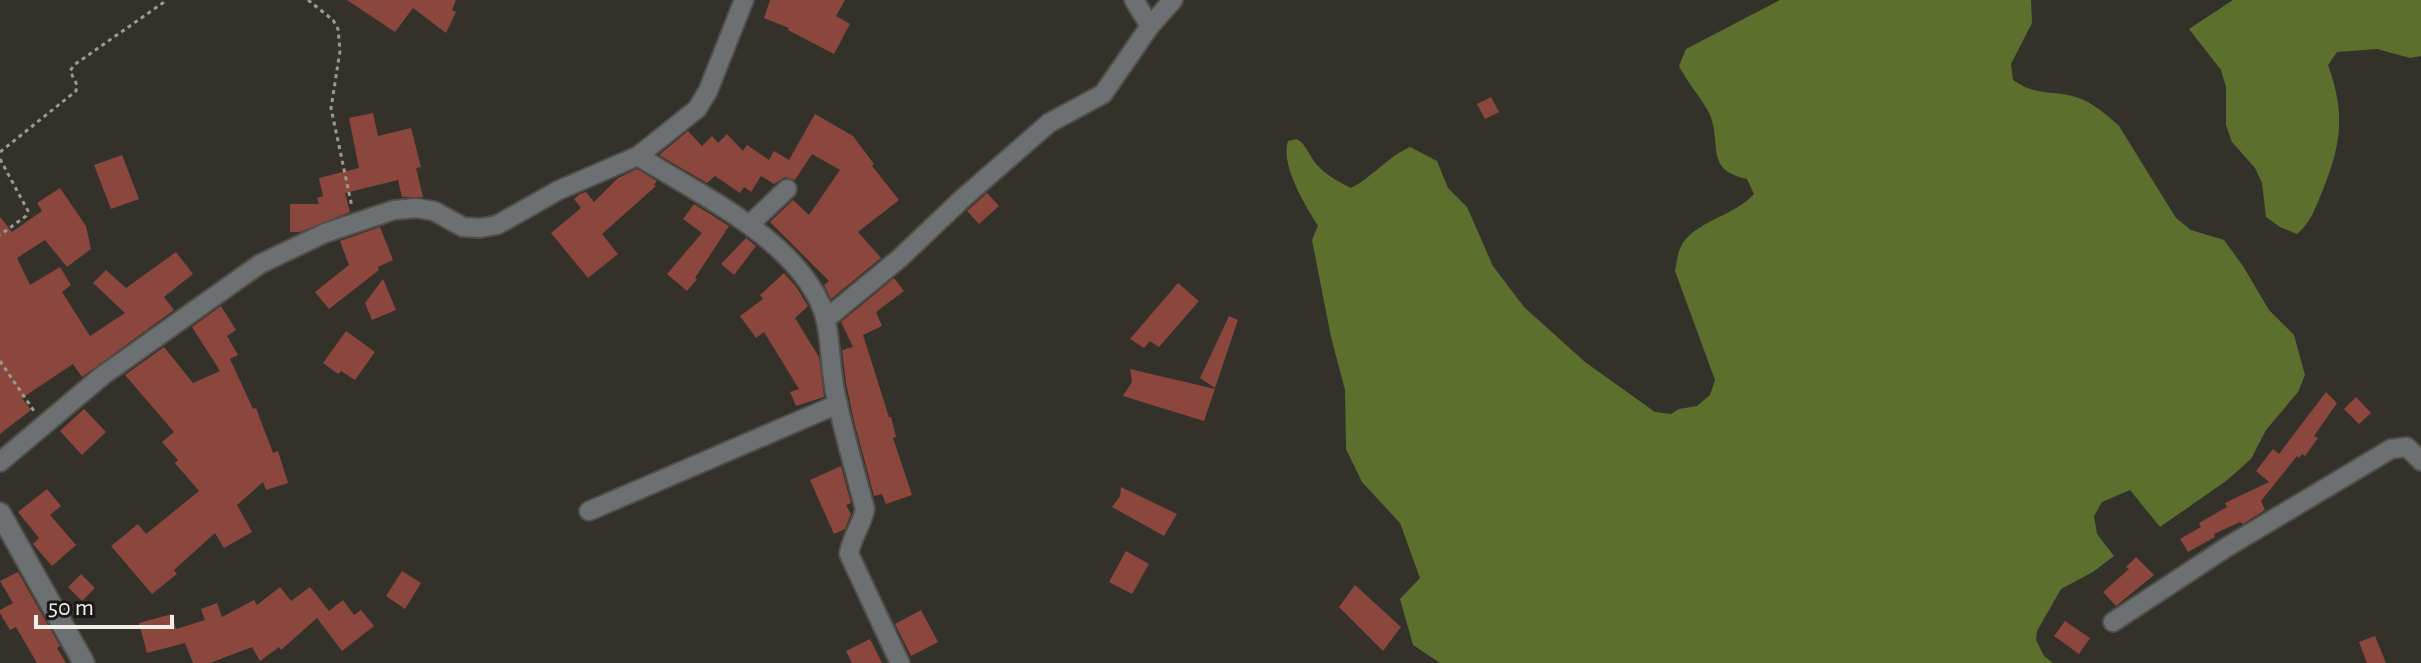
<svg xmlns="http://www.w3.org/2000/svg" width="2421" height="663" viewBox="0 0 2421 663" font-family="'Alegreya Sans',sans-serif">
<rect width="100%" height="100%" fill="#34312b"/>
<path fill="#5c6f2d" d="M1780,0H2031L2032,23L2011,64L2013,80C2035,96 2052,90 2076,97C2092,102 2107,115 2119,126L2176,218L2191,230L2224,240L2243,266L2269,310L2294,335L2305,375L2298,392L2266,430L2251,459L2226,481L2160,527L2130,490L2102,502L2094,516L2097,534L2114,556L2093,572L2061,589L2037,631L2036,640L2044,656L2053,663H1440L1413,645L1400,599L1420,578L1400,523L1362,482L1346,449L1345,390L1331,337L1312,240L1318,226C1305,205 1280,165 1288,141L1297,139C1307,145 1309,156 1317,165C1326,175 1339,182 1351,188C1373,177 1387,157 1410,147L1437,161L1448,188L1467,207L1493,266L1524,307L1585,362L1655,412L1671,414L1679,409L1697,406L1710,395L1715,380L1675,271C1677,261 1678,248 1685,240C1703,219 1735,215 1754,194L1747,179C1704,170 1722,144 1710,115C1702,98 1688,84 1679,66L1686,49Z
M2233,0H2421V56L2410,58L2377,49L2337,52L2328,65C2346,115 2341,145 2322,192C2315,209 2311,222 2297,234L2280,227L2266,217L2262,183L2255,168L2232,142L2226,125V87L2221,70L2189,29Z"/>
<path fill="#8b473d" d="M347,0H456L452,10L456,12L446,33L413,8L395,32Z
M770,0H845L836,16L850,24L834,54L788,30L789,28L764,18Z
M1491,97L1499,112L1485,119L1477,104Z
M373,113L378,136L411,128L421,167L416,168L423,197H402L398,180L345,193L350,212L300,232H290V204H319L317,198L323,196L319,178L359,168L349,118Z
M815,114L853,136L874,164L872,166L899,200L858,232L881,258L831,299L824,285L829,281L770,222L793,200L809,215L840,170L812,154L795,180L785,177L774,184L761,176L751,192L744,187L740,193L715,176L707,183L659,155L688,131L702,146L712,136L718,143L727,134L743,151L747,145L769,160L774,151L789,160Z
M122,155L139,199L111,209L94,165Z
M637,169L657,181L654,185L656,186L602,234L618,254L588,278L551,233L581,208L574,199L580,194L586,192L594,202L618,178Z
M60,188L86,226L91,249L67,267L45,240L17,258L30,285L60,267L71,285L62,292L90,336L125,313L93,283L106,270L126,288L176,252L193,274L164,297L174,310L82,377L73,364L22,398L31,410L0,434V217L12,232L42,211L37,203Z
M987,193L999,206L979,224L967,211Z
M694,204L729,226L695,278L697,279L687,291L667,274L702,233L683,219Z
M380,227L393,260L378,267L379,270L329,309L315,292L349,265L340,241Z
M746,238L756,246L734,275L721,264Z
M784,273L797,288L808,306L795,318L819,357L824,397L796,406L790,392L799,389L764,332L756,338L740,316L763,299L760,295Z
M894,278L904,291L876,312L882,326L863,335L889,417H891L896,437L893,438L912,495L886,504L882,494L874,496L854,421L846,383L842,350L853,347L841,322Z
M383,279L396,310L372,320L365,303Z
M1178,283L1199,301L1159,347L1150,341L1144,348L1130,339Z
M221,306L236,330L227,336L238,355L230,359L253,409L256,408L273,453L278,451L288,483L266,490L263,482L237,505L252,532L224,548L215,533L174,570L177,574L152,594L111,546L138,524L146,534L199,491L175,463L178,460L162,442L174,432L125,375L164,347L193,383L220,371L192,327Z
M1229,316L1238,320L1215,388L1200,378Z
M346,331L375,352L355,380L341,371L338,374L323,363Z
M1130,369L1215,389L1204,421L1123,396L1132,382Z
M2326,392L2337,403L2314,436L2318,438L2305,456L2302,454L2299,458L2297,456L2261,501L2265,510L2243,524L2240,522L2214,534L2215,537L2188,552L2180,539L2201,527L2199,523L2227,507L2225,503L2269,482L2256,471L2273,449L2279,454Z
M2356,397L2371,413L2359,424L2344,409Z
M84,409L106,432L82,455L60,431Z
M841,466L851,503L846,505L851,514L845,529L834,534L810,480Z
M1121,487L1177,514L1164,536L1112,507L1120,496Z
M47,489L61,506L50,515L76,545L52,566L33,544L39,538L18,512Z
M1126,551L1149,564L1132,594L1109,582Z
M2136,557L2154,575L2116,606L2103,592L2129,569L2126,567Z
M402,571L421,583L405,609L386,596Z
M18,572L60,646L57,648L66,663H37L16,627L10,630L0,613V610L13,603L0,581Z
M81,574L95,588L82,601L68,587Z
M1355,585L1401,627L1383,651L1339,607Z
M280,587L291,601L310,587L329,611L343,600L354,615L361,610L374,626L342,651L317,618L281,650L279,647L260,661L252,647L210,663H193L185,643L147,653L139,623L172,614L176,629L205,620L201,609L217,603L222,617L254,600L257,605Z
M921,610L938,642L911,656L895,624Z
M2065,621L2090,638L2079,654L2054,636Z
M2375,636L2386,663H2367L2359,642Z
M870,639L882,663H852L846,651Z"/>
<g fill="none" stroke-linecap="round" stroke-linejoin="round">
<g stroke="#524f4a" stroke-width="22">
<path id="minor" d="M1134,0L1150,26
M638,156C699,194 791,237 821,305C832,331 829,368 836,396C844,434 855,471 865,509C862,525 851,538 849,554L900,663
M749,225L787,189
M826,319L900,258L962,199L1049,123L1103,94L1150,26L1173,0
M0,462L102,376L260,264L325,233L394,210L416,208L434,211L463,227L480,228L497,225L559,190L638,156L697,109L708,91L744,0
M589,511L838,404
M2113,622L2227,547L2391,449L2407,447L2421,461"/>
</g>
<g stroke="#524f4a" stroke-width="24">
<path id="tertiary" d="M0,513L84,663"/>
</g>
<path stroke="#9b9994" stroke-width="3" stroke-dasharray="4 4" stroke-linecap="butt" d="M308,0L333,20L338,29L340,51L331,108L352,207
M0,152L76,91L77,85L70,71L74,65L167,0
M0,159L28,211L26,216L0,235
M0,361L34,411"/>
<use href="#minor" stroke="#6d7072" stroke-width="18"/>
<use href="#tertiary" stroke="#6d7072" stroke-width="20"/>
</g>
<path d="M36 615v12h136v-12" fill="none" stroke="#f1efeb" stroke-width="4"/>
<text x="48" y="615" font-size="24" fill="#f1efeb" stroke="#1a1916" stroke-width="6" paint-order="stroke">50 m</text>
</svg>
